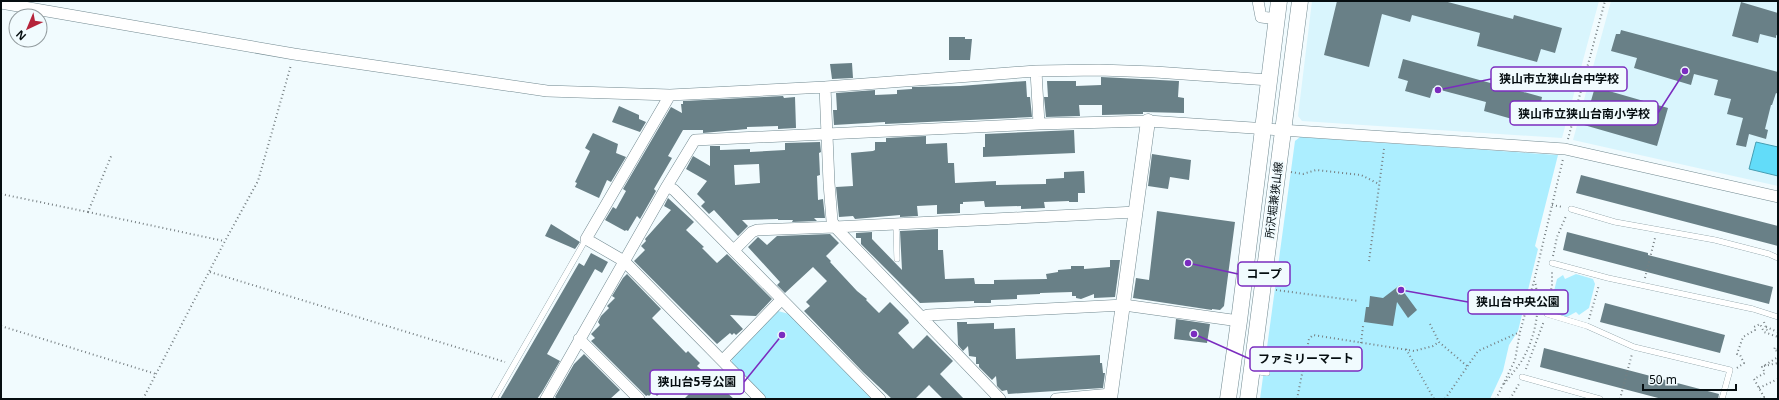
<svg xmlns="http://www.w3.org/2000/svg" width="1779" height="400" viewBox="0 0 1779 400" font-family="'Noto Sans','Noto Sans JP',sans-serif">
<rect width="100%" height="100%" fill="#f1fbfe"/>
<path fill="#d9f5fd" d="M1312,1H1599L1562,138L1302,121L1298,116Z
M1611,1H1778V186L1573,140Z"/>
<path fill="#aceeff" d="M1300,137L1558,155L1535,246L1538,249L1518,331L1509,345L1503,371L1490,399H1260L1295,141Z
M1576,274L1593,279L1595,284L1589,308L1579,315L1576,312L1565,318L1555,315L1550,307L1557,279L1563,275L1565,279Z
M778,311L789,314L872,399H767L732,363V357Z"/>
<path fill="#62dcf9" stroke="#469eb3" d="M1756,142L1778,147V176L1749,169Z"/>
<path fill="#698087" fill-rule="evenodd" d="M1337,1H1444L1513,19L1514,15L1562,28L1555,53L1541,49L1537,62L1477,46L1480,33L1412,15L1410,22L1382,14L1369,67L1324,55Z
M1741,2L1778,13V36L1776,35V38L1760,34L1758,43L1732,36Z
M1621,30L1778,72V94L1776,93L1772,105H1771L1765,129L1768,130L1766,139L1749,134L1746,147L1736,145L1743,118L1727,114L1731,99L1714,95L1718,80L1694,74L1691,85L1634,68L1637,58L1611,51L1616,34H1620Z
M949,37H965V39H972L970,60H949Z
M1403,59L1542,97L1541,102L1546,103L1542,117L1514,110L1512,119L1484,111L1486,102L1433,88L1430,98L1405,91L1408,81L1398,78Z
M852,63L853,78L832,79L830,64Z
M1101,77L1179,81L1178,97L1184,98V113L1143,112V114L1102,115V105H1079L1080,116L1046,117L1044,97H1048L1047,81H1076V86L1101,85Z
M1026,81L1027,97H1030L1032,117L885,124V122L834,125L833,110H837L836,93L875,90V95L897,94V90L912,89V87L960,86Z
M1595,87L1668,108L1657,146L1584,125Z
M783,96L784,98L795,97L796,128L778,129V126L747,127V129L703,133V130H683L668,156L672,158L654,189L656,191L640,219L637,216L628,231L626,230L625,231L605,220L613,207L616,209L626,191L623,189L671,107L682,113L681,104H683V101Z
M619,106L639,115V119L646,122L640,132L612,122Z
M1074,130L1075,153L983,157V147H985V134Z
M593,133L618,144L616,153L626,157L611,182L607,180L599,198L575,187L577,183L575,182L590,151L585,148Z
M926,136V144L947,143L948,163H954L955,183L996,181V185L1046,184V179L1064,178V172L1084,171L1085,193H1078V202H1069V201L1044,202L1045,208L1021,209V206L985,207L984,201L963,202V204H960V213L937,214V205L917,206L918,216L900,217V215L855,219L853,216L839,217L836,187L853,186L851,153L873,151L875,150V142H886V138Z
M820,142L821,152L819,153L820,175L817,176L818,200L823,199L825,218H814L817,221L792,222L793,220H778V219L742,220L748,226L738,236L714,210L709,214L701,206L705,202L697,194L707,181L686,169L693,156L710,166V146H720V150L750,149V152L785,150V143ZM759,164L760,183L735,185L734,165Z
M1152,154L1191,160L1189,180L1170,177L1168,189L1148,186Z
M1581,175L1778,226V246L1576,193Z
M668,198L694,222L686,230L704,247L702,248L717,263L727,254L772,299L756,316L730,315L743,329L736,335L734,333L732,335L730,333L717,344L634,261L645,250L641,246L646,241L645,239L671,210L664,206Z
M1157,211L1235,222L1224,306L1220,310L1212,309V310L1133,298L1136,278L1149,280Z
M551,224L580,242L575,249L545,236Z
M938,229V250H943L945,279L974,278L975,284H994V280L1047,279L1046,274L1058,272V270L1071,269V266H1084V269L1110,267V260H1120L1115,297L1094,298V294L1081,299L1076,298V296H1072V292L1040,293V294L1017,295V299L991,300V303H974V301L920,303L861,244V238H856V233L872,232V239L902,270L900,231Z
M1567,232L1648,253V255L1773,287L1769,304L1563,250Z
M830,234L839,243L826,256L831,261L830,262L857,291L867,299L866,300L879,313L890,302L908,320L909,323L898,333L913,349L927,335L953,361L940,374L964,399H943L929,385L915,399H892L863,372L804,311L810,306L806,302L827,281L813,267L785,293L777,285L780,282L748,247L758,237L767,245L777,236Z
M591,253L608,262L602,273L595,269L547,354L560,361L542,392L537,399H500L579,263L584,266Z
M627,274L661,309L652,318L686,353L688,351L700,363L697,366L734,399H684L693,390L678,375L657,396L653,392L649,396L648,395L646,396L591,341L595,338L591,334L600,325L598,322L601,316L609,308L607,306L615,298L612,296L623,278Z
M1400,285L1398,295L1403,291L1417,310L1408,318L1397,302L1393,326L1364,322L1366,307H1369L1370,296L1383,298Z
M1605,303L1725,335L1720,353L1600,322Z
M1176,319L1210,324L1207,343L1174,339Z
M957,322H967V324L994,323V329L1015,328L1016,359L1100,355V363H1102L1103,373H1105L1103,388L1008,394L1007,390L1002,391L997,386L996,376L992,380L979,367V364H976V357L969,356L968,346L963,351L958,345Z
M1544,348L1719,394L1718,399H1662L1540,367Z
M584,354L620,390L610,399H557L555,397L574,364Z"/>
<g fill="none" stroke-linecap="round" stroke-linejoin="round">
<g stroke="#728990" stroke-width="6">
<path id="service" d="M1571,209L1615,222L1715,240L1769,254L1778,258
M896,224L897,259
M1552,263L1608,278L1753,309L1778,317
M1547,314L1587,326L1634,347L1730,370L1722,399
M1253,371L1267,373
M1522,377L1600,399
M494,399L586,239"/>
</g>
<g stroke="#728990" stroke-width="12">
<path id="minor" d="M1258,1L1261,17L1277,19
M1,3L294,54L547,91L670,95L825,87L1036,71L1099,70L1155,72L1269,80
M1036,71L1039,124
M825,87L829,183L832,221L835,227L1000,399
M670,95L586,239L624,261L760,399
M667,186L674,190L880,399
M734,250L752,232L757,230L835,227L1136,212
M922,317L928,315L1124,305L1239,321
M579,339L639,399
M723,360L781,300
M546,399L667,186L695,140L1039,124L1148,121L1565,149L1778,197
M1056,399L1111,394"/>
</g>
<g stroke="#728990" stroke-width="15">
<path id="tertiary" d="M1110,399L1148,121"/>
</g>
<g stroke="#728990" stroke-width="17">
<path id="secondary" d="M1228,399L1239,321L1279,1
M1248,399L1300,1"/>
</g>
<path stroke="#767f82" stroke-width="2" stroke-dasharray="1 3" stroke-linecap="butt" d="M1568,139L1605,1
M1291,172L1303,174L1316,170L1361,175L1379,184
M1,194L88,212L112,154
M1552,205L1563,207
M88,212L224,241
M1553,256L1557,237L1566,216
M1369,261L1384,149
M210,272L505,362
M1645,278L1655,238
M1276,290L1359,301
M1548,305L1552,285V272
M1589,319L1599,285
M1764,322L1768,333
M1430,324L1439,342L1467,366
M1,326L156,374
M1766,327L1778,332
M1361,343L1363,326
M1778,348L1775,347L1774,350L1778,351
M1406,349L1434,399
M1764,366L1778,363
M1737,368L1744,363L1740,355L1737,354L1743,337L1755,330L1754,327L1760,324L1764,332L1778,337
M1526,369L1544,321
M1504,384C1511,375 1519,366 1524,357C1536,334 1541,307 1535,282
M1759,388L1778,379
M143,399L225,241L258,181L291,65
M1297,399L1309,339L1313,335L1414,351L1433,346L1439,342
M1445,399L1478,351L1520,332
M1496,399L1515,360L1520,332L1534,281L1563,159
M1510,399L1519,384
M1620,399L1632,354
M1760,399L1764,397L1754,379L1765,373L1762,367L1778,357"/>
<use href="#service" stroke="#fff" stroke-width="5.5"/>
<use href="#minor" stroke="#fff" stroke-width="11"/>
<use href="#tertiary" stroke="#fff" stroke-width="14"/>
<use href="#secondary" stroke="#fff" stroke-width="16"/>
</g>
<g text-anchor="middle" stroke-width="4" stroke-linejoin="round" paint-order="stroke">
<g font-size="11" fill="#060e11" stroke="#f1fbfe">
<text transform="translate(1274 200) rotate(-83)" y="4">所沢堀兼狭山線</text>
</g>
</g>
<path fill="none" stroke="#7b2cbf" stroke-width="1.5" d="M1438 90L1491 79M1685 71L1658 113M1188 263L1238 274M1401 290L1468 302M1194 334L1250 359M782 335L744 382"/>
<g fill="#7b2cbf" stroke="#f1fbfe" stroke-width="1.5">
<circle cx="1438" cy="90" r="4"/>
<circle cx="1685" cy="71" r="4"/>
<circle cx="1188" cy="263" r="4"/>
<circle cx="1401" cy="290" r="4"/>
<circle cx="1194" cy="334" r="4"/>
<circle cx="782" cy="335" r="4"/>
</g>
<g fill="#f1fbfe" stroke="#7b2cbf" stroke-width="1.5">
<rect x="1491" y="67" width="136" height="24" rx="4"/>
<rect x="1510" y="101" width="148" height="24" rx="4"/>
<rect x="1238" y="262" width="52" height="24" rx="4"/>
<rect x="1468" y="290" width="100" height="24" rx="4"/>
<rect x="1250" y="347" width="112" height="24" rx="4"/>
<rect x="650" y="370" width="94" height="24" rx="4"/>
</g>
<g font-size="12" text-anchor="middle" font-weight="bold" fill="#060e11">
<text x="1559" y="83">狭山市立狭山台中学校</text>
<text x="1584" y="118">狭山市立狭山台南小学校</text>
<text x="1264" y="278">コープ</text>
<text x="1518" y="306">狭山台中央公園</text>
<text x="1306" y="363">ファミリーマート</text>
<text x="697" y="386">狭山台5号公園</text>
</g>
<rect width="1779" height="400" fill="none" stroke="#060e11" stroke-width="4"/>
<g transform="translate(28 28) rotate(224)"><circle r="19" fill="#f1fbfe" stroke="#939c9f"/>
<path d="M0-3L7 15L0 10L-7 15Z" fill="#b5233a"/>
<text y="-6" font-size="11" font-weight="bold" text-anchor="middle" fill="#060e11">N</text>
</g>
<path d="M1643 384v6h93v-6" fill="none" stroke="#060e11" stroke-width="2"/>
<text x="1649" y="384" font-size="12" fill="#060e11" stroke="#f1fbfe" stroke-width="3" paint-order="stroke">50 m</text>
</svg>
